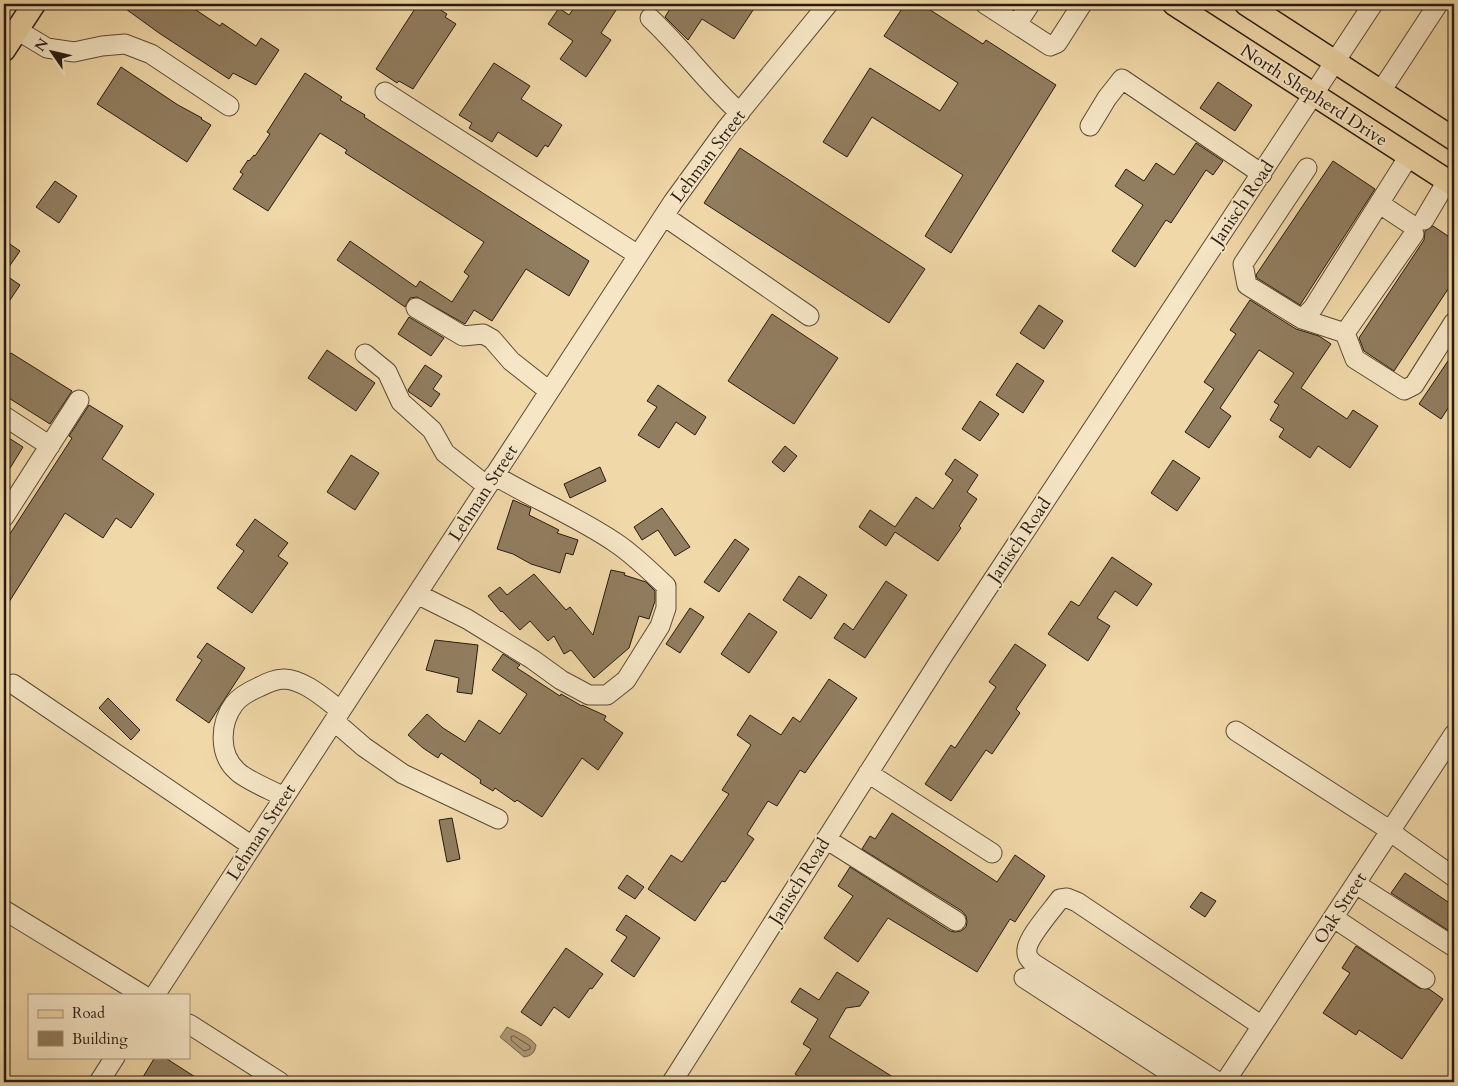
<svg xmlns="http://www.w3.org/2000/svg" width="1458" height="1086" viewBox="0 0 1458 1086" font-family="Cardo,serif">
<rect width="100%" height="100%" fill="#f1d8a8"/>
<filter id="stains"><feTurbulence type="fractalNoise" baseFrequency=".004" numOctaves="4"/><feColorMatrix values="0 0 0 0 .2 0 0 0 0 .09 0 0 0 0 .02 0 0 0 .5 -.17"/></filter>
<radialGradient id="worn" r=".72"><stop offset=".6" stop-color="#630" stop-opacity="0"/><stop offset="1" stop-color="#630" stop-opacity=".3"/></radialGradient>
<path fill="#ad9874" stroke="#78664c" d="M507,1027C517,1032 529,1036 536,1045C535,1053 531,1056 524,1057L500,1037Z"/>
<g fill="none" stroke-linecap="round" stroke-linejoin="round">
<path stroke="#6a5a42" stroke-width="1" d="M514,1036L530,1046V1049L524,1051L511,1040V1037Z"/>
</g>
<path fill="#917d5f" stroke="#281b10" d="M119,4H187L220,26L222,23L256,46L261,38L279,50L256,85L233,73L229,79L159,33Z
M418,4H431L447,14L445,17L456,24L413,89L399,81L397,83L376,69Z
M577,4H585L593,9L597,4H620L601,33L611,40L586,77L560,59L573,41L548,24L559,8L569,15Z
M673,4H757L734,39L702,19L688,40L665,17Z
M905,4H921L983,44L986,40L1056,85L951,253L925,236L963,175L872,117L847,157L823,142L870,68L940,111L958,83L884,36Z
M494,63L530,86L521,99L562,125L548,147L545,145L537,157L498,132L492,142L469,128L472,123L459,115Z
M121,67L178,105L202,118L201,119L211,125L187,162L97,104Z
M305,73L342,97L340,100L365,115L364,117L589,261L569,296L526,269L492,321L474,310L465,324L417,297L410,298L405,307L337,260L350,241L416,287L420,281L452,302L469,276L464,272L484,242L345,153L347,150L320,133L268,211L233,189L243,174L240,172L248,160L249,161L254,155L255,156L270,134L267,132Z
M1218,82L1252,105L1235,131L1200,108Z
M1196,143L1223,161L1213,175L1206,170L1171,223L1166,220L1135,267L1112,251L1143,205L1115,186L1126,169L1144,181L1156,163L1174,175Z
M740,148L925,269L889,323L704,203Z
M1333,161L1375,189L1300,305L1257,278L1256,275Z
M55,181L77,196L59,223L36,207Z
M1433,226L1454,240V280L1394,371L1364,351L1359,338L1424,240L1425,231Z
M4,240L20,251L4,274L20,285L4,309Z
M1250,300L1296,329L1319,336L1331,344L1301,388L1347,419L1353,410L1378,426L1350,468L1318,446L1310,458L1279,437L1284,429L1270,420L1279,405L1274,402L1294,373L1259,350L1220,408L1231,416L1209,448L1185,432L1214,389L1204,382L1236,334L1230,330Z
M1039,305L1063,321L1044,349L1020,333Z
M772,314L838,358L794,424L728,381Z
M409,317L444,338L431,356L398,334Z
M4,350L10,354L11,353L72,391L50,424L4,395Z
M327,350L375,383L356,411L308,378Z
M1454,352V399L1441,419L1419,404Z
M1017,363L1044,381L1023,413L996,395Z
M425,365L442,376L433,389L440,394L431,407L409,392L408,390Z
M658,385L706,417L695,435L676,422L659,448L638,435L657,407L647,401Z
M980,401L999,414L980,441L962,429Z
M89,405L123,426L102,459L154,494L131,528L116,518L103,538L65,513L4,610V543L72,438L69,436Z
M4,435L23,447L4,478Z
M785,446L797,456L784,472L772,462Z
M351,455L379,473L355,510L327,492Z
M955,459L978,475L967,492L977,499L959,526L961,528L938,561L895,532L886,546L859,527L870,510L895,527L916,497L933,509L953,480L945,474Z
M1173,460L1200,478L1177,511L1151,493Z
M600,467L606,481L570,498L564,484Z
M513,500L531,508L529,515L559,530L557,533L578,540L573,555L566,553L560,573L531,564L513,554L497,549Z
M662,508L690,547L675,556L658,530L642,540L634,527Z
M255,519L288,543L278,556L288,563L252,613L217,588L244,551L236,545Z
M735,539L749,549L719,592L704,582Z
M1112,557L1152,584L1137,606L1115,591L1097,618L1110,626L1088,661L1048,634L1071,601L1079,606Z
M611,570L625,573L624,575L646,582L655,591V601L649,619L639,616L629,648L594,678L571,650L564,654L554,636L548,641L530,621L520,630L502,611L501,612L488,596L500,587L507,595L534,574L566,610L570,607L593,635Z
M799,576L827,595L811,619L783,600Z
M886,581L907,595L865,658L834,638L844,623L853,630Z
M690,608L704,617L680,653L666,644Z
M749,613L777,632L749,673L721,654Z
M435,640L478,645L472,694L457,692L459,678L426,670Z
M207,643L245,668L209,723L176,700L202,660L197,657Z
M1015,644L1046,665L1016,709L1020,713L992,754L986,750L951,801L925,784L951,745L955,748L996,687L989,682Z
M503,654L520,665L517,668L560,696L561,694L582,706V705L606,716L604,720L623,733L598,770L582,758L542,817L517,800L515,802L495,788L493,791L480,783L481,780L441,753L438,758L423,748L408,735L427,714L443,728L465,742L479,720L500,734L527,694L492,670Z
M829,679L857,698L805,773L800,770L777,806L768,801L747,834L754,839L725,882L722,881L695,921L648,889L671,855L682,862L729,794L722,790L751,745L737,735L750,715L781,735L793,717L800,722Z
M108,698L140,730L131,740L99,708Z
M892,813L997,882L1015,855L1045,876L1015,922L1010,919L977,972L888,918L858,962L824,938L853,896L838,886L850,867L950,931L955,932L961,931L966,927L967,922L966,916L962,911L862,849L870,836L875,839Z
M452,818L460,859L447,862L439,820Z
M1405,873L1454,906V934L1391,893Z
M627,875L644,887L635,899L618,888Z
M1201,892L1216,901L1205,917L1190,907Z
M626,915L660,938L634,977L611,961L627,937L616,930Z
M1356,946L1419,988L1429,989L1443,999L1402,1059L1359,1030L1356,1035L1323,1013L1350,973L1342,968Z
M566,948L603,974L592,989L590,988L569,1018L554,1007L541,1026L521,1012Z
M837,972L869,992L860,1006L846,1008L829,1037L901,1082H808L795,1074L811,1049L803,1044L818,1019L791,1002L800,988L819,1000Z
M155,1057H164L203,1082H140Z"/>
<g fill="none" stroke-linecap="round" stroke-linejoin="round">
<g stroke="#5a4a36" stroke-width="21">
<path id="minor" d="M985,4L1050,46L1057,43L1082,4
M650,18C682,48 707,83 740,113
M1017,24L1030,4
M17,30L47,48L74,52L102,46L125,44L151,54L229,106
M1381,91L1438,4
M385,92L638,255
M1090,126L1107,98L1122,79L1262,174
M1409,156L1313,308L1302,319L1345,333L1355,359L1404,390L1414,385L1454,322
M1380,204L1410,224
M664,216L809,316
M1424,220L1447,181
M416,308L463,336L483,334L492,339L511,361L549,391
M1302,319L1247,285L1243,264L1307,168
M1345,333L1414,234
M365,354L387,372L401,402L432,430L445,453L487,486
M4,416L50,446
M4,517L79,400
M417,594L467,619L532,659L561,680L589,695H607L626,680L660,626L666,608V586C650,571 634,555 616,543C578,517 534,499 494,475
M13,684L252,846
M334,721L364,747L403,774L498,819
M1236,731L1391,831L1399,838L1454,877
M868,773L992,853
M284,797C273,791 244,779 237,771C218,754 220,723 234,704C240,696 250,691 259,687C267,683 275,679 284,679C305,680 325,699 340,710
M826,839L956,921
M1356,884L1454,947
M4,910L143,995
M1334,918L1425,979
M1024,978L1184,1082
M155,995L673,202L726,129L828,4
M189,1024L280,1082
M99,1082L115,1057
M672,1082L944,654L1373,4
M1218,1082L1033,963C1029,959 1026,956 1027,949C1028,937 1052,910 1060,899L1067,898L1077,902L1262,1026
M1225,1082L1454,734"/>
</g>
<g stroke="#281b10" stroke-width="25">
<path id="major" d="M1174,4L1454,185
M1246,4L1454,139
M4,50L34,4"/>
</g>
<use href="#minor" stroke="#f6e6c6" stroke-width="19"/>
<use href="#major" stroke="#f1d8a8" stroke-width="22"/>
</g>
<g text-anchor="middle" stroke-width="4" stroke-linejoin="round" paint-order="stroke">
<g font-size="18" fill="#281b10" stroke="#f6e6c6">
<text transform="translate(1314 95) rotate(33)" y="6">North Shepherd Drive</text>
<text transform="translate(708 156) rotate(-53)" y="6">Lehman Street</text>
<text transform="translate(1242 203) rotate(-56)" y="6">Janisch Road</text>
<text transform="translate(483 493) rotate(-57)" y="6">Lehman Street</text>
<text transform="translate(1019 540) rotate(-56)" y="6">Janisch Road</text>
<text transform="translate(261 832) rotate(-57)" y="6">Lehman Street</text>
<text transform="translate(799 881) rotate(-58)" y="6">Janisch Road</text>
<text transform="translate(1340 908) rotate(-57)" y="6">Oak Street</text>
</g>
</g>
<rect width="1458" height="1086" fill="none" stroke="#f1d8a8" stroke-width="20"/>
<rect x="5" y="5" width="1448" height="1076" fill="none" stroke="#281b10" stroke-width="2.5"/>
<rect x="10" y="10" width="1438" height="1066" fill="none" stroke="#281b10"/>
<rect x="28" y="994" width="162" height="65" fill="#f6e6c6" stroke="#a4957d"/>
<rect x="38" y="1010" width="25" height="8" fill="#f1d8a8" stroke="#a4957d"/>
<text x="72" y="1018" font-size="15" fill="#281b10">Road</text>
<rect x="38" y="1031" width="25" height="15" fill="#917d5f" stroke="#a4957d"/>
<text x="72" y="1044" font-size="15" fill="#281b10">Building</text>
<g transform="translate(52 52) rotate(304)" stroke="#f6e6c6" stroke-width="4" paint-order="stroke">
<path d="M0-4L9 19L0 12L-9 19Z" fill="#281b10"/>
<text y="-8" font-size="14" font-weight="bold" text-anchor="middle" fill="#281b10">N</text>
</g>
<rect width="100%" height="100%" filter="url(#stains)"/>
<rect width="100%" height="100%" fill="url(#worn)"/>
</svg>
